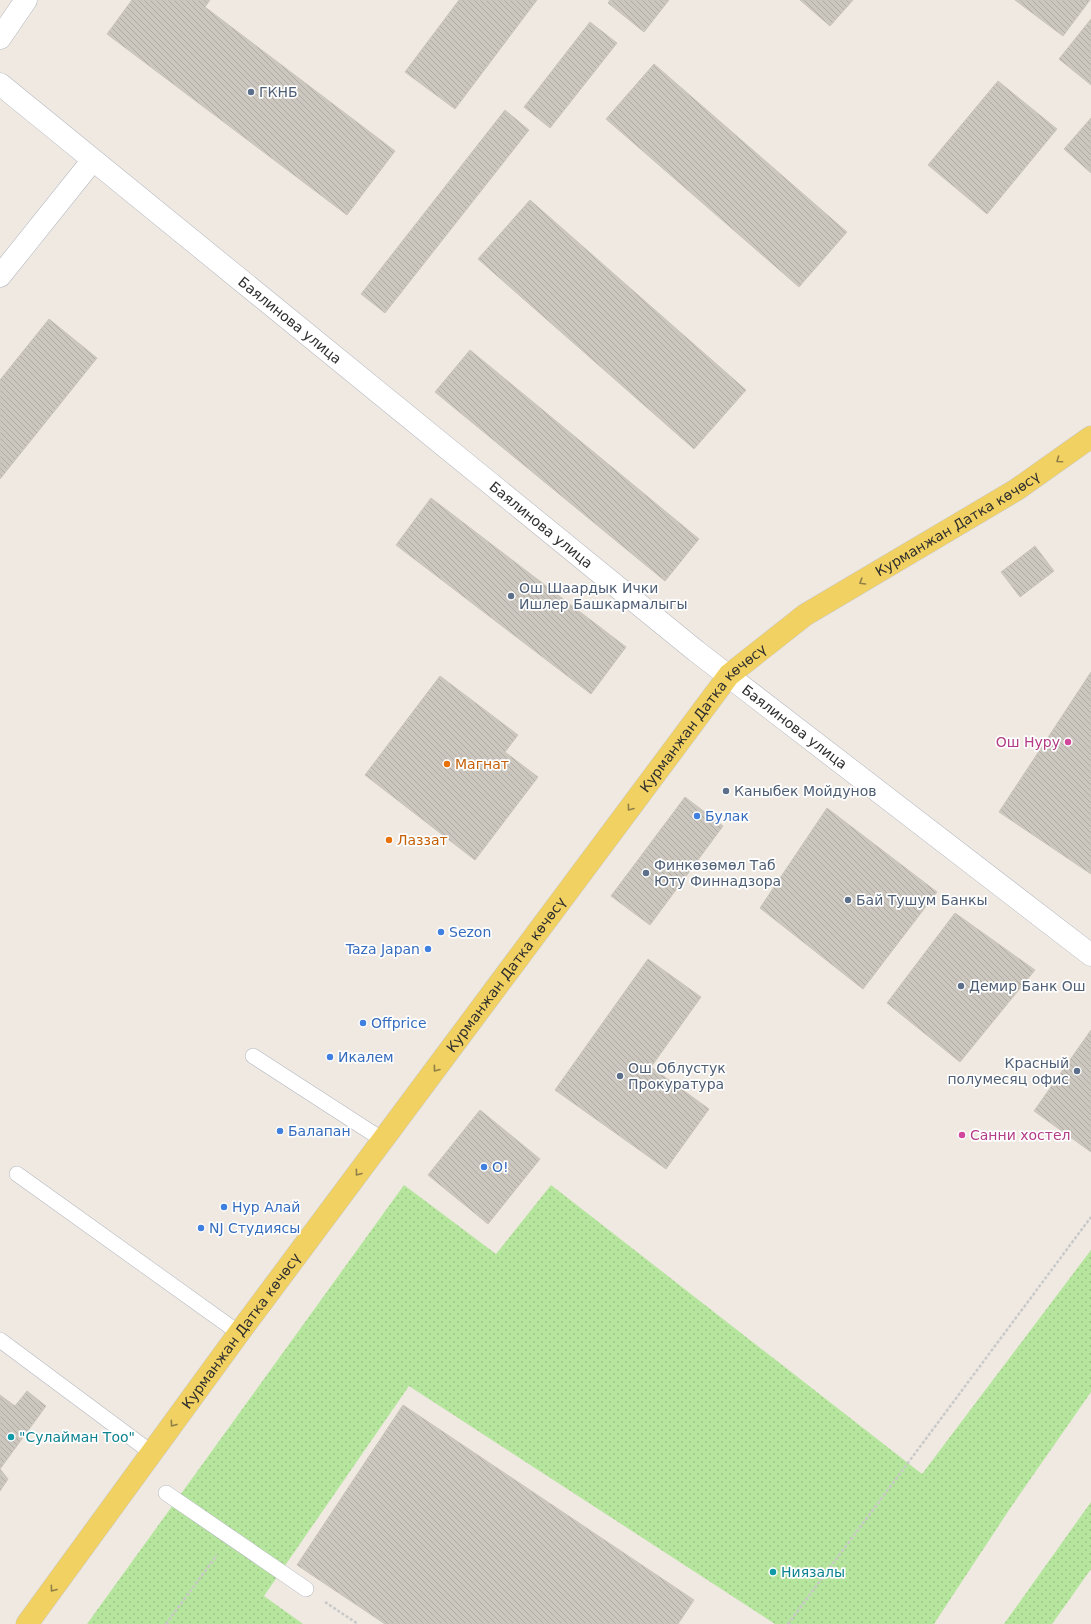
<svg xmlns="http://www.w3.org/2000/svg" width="1091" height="1624" viewBox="0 0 1091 1624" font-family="'DejaVu Sans',sans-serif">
<defs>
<pattern id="grass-dots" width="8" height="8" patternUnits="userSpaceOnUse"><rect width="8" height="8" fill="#b6e59e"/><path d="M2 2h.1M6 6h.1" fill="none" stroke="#9dc588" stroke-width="1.8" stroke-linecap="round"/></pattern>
<pattern id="building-back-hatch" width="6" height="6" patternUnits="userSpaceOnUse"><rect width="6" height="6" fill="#cbc7bf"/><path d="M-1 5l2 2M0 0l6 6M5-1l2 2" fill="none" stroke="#afaba4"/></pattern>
</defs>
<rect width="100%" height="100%" fill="#efe9e1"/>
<path fill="url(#grass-dots)" d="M404,1185L496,1254L551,1185L922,1474L1091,1250V1392L1011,1507L934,1624H775L409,1386L264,1596L303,1624H87Z
M1091,1502V1569L1052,1624H1004Z"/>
<path fill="url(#building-back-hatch)" stroke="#cbc5ba" d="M132,0H210L205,7L395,151L347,215L107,34Z
M459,0H537L455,109L405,72Z
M610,0H669L644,32L608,3Z
M800,0H853L830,26Z
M1015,0H1090L1063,36Z
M1091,19V85L1059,59Z
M590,22L617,43L550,128L524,107Z
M654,64L847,232L799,287L606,119Z
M998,81L1057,129L987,214L928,165Z
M505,110L529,130L385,313L361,294Z
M1091,118V173L1064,149Z
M530,200L746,390L694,449L478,259Z
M49,319L97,358L0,479V380Z
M470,350L699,539L665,581L435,392Z
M431,498L626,647L591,694L396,545Z
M1035,546L1054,571L1020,597L1001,572Z
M1091,672V874L999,812Z
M440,676L518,735L505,752L538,777L475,860L365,775Z
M685,797L723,826L650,925L611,896Z
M827,808L937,892L863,989L760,908Z
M955,913L1035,970L960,1062L887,1003Z
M648,959L701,997L651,1067L709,1109L666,1169L555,1090Z
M1091,1030V1152L1034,1111Z
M480,1110L540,1159L488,1224L428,1175Z
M27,1391L46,1406L0,1469V1395L15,1406Z
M403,1405L694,1600L678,1624H385L297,1565Z
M0,1469L8,1479L0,1491Z"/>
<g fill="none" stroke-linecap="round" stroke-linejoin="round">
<g stroke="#b4b7c1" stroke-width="16">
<path id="lane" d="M253,1056L383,1140
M17,1174L239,1333
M0,1340L152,1453
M166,1493L306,1589"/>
</g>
<g stroke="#b4b7c1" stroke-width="23">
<g id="street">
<path d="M0,38L26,0"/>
<path id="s1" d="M0,84L696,651L1091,955"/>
<path d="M0,276L92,161"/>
</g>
</g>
<g stroke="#c9c9c9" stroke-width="23">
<g id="primary">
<path id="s2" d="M27,1624L239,1333L729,675L805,615L1016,490L1091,437"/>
</g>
</g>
<path stroke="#c9c9c9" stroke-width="2.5" stroke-dasharray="3 2" stroke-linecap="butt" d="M325,1602L358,1624
M166,1624L217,1555
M788,1624L1091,1217"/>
<use href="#lane" stroke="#fff" stroke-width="15"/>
<use href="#street" stroke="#fff" stroke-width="22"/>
<use href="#primary" stroke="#f2d163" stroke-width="22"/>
</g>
<defs><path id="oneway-chevron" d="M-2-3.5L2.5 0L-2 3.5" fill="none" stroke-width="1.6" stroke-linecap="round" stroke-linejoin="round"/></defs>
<g stroke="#908048">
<use href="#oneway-chevron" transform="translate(1059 460) rotate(145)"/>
<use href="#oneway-chevron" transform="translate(862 582) rotate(149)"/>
<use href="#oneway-chevron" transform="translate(630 808) rotate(127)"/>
<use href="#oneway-chevron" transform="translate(436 1069) rotate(127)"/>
<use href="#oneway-chevron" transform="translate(358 1173) rotate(127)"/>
<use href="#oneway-chevron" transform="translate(173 1424) rotate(126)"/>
<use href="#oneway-chevron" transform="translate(53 1589) rotate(126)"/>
</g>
<g fill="#5c6f8a" stroke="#fff" stroke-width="1.5">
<circle cx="251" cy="92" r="4"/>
<circle cx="511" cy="596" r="4"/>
<circle cx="726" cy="791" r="4"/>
<circle cx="646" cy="873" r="4"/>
<circle cx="848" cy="900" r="4"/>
<circle cx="961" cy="986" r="4"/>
<circle cx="1077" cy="1071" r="4"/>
<circle cx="620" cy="1076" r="4"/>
</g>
<g fill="#d1479c" stroke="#fff" stroke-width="1.5">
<circle cx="1068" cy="742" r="4"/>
<circle cx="962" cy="1135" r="4"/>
</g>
<g fill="#e8710a" stroke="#fff" stroke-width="1.5">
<circle cx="447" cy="764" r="4"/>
<circle cx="389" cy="840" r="4"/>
</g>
<g fill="#3f7fe0" stroke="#fff" stroke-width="1.5">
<circle cx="697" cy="816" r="4"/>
<circle cx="441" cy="932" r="4"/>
<circle cx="428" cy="949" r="4"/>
<circle cx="363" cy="1023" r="4"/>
<circle cx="330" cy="1057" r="4"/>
<circle cx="280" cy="1131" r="4"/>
<circle cx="484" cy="1167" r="4"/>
<circle cx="224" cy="1207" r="4"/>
<circle cx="201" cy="1228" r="4"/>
</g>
<g fill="#0f9aa8" stroke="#fff" stroke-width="1.5">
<circle cx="11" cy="1437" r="4"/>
<circle cx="773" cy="1572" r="4"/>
</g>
<g text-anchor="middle" stroke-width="3.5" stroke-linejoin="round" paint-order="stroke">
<g font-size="14" fill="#4e5e75" stroke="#fff" text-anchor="start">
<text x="259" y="97">ГКНБ</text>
<text x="519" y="593">Ош Шаардык Ички<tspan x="519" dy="16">Ишлер Башкармалыгы</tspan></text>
<text x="734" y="796">Каныбек Мойдунов</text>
<text x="654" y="870">Финкөзөмөл Таб<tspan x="654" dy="16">Юту Финнадзора</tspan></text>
<text x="856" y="905">Бай Тушум Банкы</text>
<text x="969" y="991">Демир Банк Ош</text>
<text x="1069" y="1068" text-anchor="end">Красный<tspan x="1069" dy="16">полумесяц офис</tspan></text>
<text x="628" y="1073">Ош Облустук<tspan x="628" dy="16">Прокуратура</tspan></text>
</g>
<g font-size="14" fill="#2e2e2e" stroke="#fff">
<text dy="5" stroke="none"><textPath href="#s1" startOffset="374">Баялинова улица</textPath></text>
<text dy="5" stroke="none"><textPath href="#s2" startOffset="1455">Курманжан Датка көчөсү</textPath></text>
<text dy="5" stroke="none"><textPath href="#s1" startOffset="698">Баялинова улица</textPath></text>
<text dy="5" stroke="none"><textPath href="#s2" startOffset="1131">Курманжан Датка көчөсү</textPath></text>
<text dy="5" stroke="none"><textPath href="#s1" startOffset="1022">Баялинова улица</textPath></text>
<text dy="5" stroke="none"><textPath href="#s2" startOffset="807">Курманжан Датка көчөсү</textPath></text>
<text dy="5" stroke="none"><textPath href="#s2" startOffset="363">Курманжан Датка көчөсү</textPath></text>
</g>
<g font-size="14" fill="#b23c85" stroke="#fff" text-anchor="end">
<text x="1060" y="747">Ош Нуру</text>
<text x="970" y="1140" text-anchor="start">Санни хостел</text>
</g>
<g font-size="14" fill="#c56008" stroke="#fff" text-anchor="start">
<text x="455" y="769">Магнат</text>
<text x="397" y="845">Лаззат</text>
</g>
<g font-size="14" fill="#366cbe" stroke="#fff" text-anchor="start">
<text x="705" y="821">Булак</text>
<text x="449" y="937">Sezon</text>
<text x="420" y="954" text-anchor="end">Taza Japan</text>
<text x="371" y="1028">Offprice</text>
<text x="338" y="1062">Икалем</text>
<text x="288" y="1136">Балапан</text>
<text x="492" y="1172">О!</text>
<text x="232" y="1212">Нур Алай</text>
<text x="209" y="1233">NJ Студиясы</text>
</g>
<g font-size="14" fill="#0d838f" stroke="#fff" text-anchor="start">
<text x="19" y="1442">"Сулайман Тоо"</text>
<text x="781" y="1577">Ниязалы</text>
</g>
</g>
</svg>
